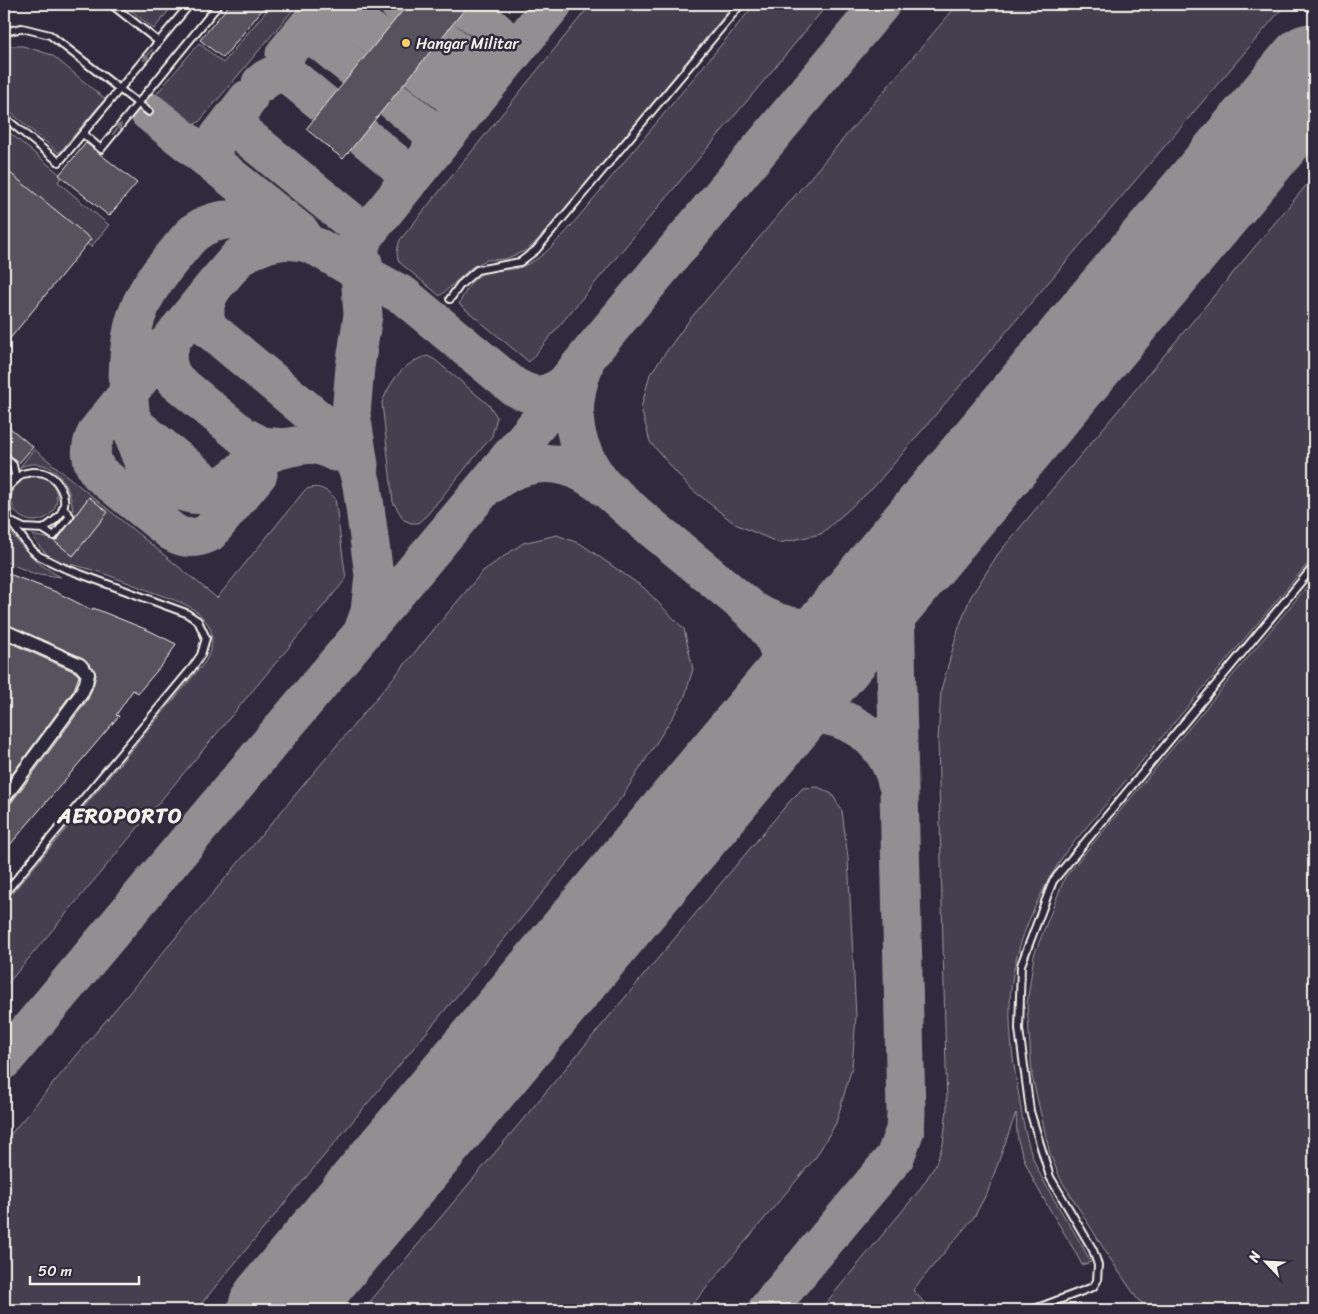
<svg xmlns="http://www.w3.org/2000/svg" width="1318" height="1314" viewBox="0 0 1318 1314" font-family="Sriracha,sans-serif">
<rect width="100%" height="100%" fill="#2f2a3d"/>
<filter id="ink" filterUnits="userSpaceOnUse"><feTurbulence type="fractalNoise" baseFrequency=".02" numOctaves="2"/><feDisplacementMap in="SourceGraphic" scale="10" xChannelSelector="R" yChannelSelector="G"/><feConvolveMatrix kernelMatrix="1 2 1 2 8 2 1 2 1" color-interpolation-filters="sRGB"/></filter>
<g filter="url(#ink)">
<path fill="#454050" stroke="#9c989c" d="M123,4H174L154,29Z
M272,4H283L292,11L199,122L192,125L187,123L154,97L199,43L223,63Z
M591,4H734L548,230L527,250L505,259L487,260L472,267L440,296L399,262C396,254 397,248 400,240Z
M755,4H828L529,362L459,304C465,291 474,274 490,271C500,269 511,271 521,267C542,259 551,247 566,232Z
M958,4H1286L873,488L821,534L779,543L735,524L689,487L650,442L641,408L650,374L690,319Z
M10,46H23L52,55L105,99L59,153L4,107V48Z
M4,128L62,176L58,182L109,225L91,247L4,175Z
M1314,176V556L1065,853C1036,898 1011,951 1010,1005C1009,1033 1014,1069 1019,1096C1023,1124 1028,1151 1041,1176C1056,1206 1076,1232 1091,1262L1082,1265C1061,1223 1030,1186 1018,1140C1016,1131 1017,1121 1016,1113L988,1191L974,1217L913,1290L931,1310H820L918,1192L935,1166L943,1144L947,1109L938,740L941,690L959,627L970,598L998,554Z
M427,356L434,359L489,405L497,417L492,436L427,515L418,523H411L404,520L393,502L382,403C390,381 404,362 427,356Z
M34,449L217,598L305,490C317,484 326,489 335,498L346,579L4,988V903L205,662C211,652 215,637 209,626C205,619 199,613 193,609C181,601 164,597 150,591C128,583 105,573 82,567C72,564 61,564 52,558C44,552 36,544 32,535L55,540L73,556L107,512L89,497L73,518C74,488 54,453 20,467Z
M11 498a23 23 0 1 1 46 0a23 23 0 1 1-46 0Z
M4,523C22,548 33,562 61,577L32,573L4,561Z
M557,535L581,544L644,588L684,629L693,669L684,699L622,797L196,1310H4V1142L483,571L523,543Z
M1314,578V1310H1152L1138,1300L1109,1257L1061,1180L1050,1154L1032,1076L1027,1004L1034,955L1065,877Z
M818,787L832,794L842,811L848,858L856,1017L852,1067L836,1123L816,1157L688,1310H363L789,802L803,788Z"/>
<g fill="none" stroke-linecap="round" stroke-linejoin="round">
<path stroke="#928e92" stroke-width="39" d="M399,4L477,67C484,77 484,86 478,96
M461,4C471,12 501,32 505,43C508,50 507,58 503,65
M319,12C329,7 335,5 345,11L449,94C459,105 460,115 452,128
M293,44C302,38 309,36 319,40L425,126C436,138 433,149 425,161
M285,54L326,4
M261,83C270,75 278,72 290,76L393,161C406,171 406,183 397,195
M241,108C237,118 238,125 244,134L353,223L357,230L363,315L355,367L351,414L359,465
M149,112L290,224
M216,165L213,157L214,143L248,99
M301,233C297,230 293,226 289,224C282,221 273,221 266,221C237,218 207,216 187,240C169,262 148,284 138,312C123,349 124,437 149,470C158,482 172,489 187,493C214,501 233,476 253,462C264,454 277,450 291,447C307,443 320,443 335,452
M363,262C357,252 360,245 365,235L553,4
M214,286L97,432C89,447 89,461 100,474L172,532C185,540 196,539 209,533L258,474
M173,338C165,353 165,367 176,381L243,436L262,446L284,448L290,447
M584,365C566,413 573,448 604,487
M133,421L138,428L210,486L222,491
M491,484C512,467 539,459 566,466C595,474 619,500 641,519C678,549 714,579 750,609C758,618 767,626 773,636C785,658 785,690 773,712C766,724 757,736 748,747
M751,610C783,629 822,637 855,614L903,561
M364,628L370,612L374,575L362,485L358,470L350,454L338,436L208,328L205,317V304L209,294L214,286L239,257L249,251L269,243L286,240L304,242L319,248L361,273L404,296L513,386C534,398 543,398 564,385
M754,742C766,732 778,722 794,718C839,704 888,738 897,783
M4,1060L474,500L539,422L564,385L596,346L881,4
M767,1310L895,1157L905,1130L906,1114L895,602L901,572L910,554"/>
<path stroke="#928e92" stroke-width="98" d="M277,1310L1314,72"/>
</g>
<path fill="#56525f" stroke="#f4f1e8" d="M230,4H267L223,58L200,40Z
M408,4H469L343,159L306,129Z
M86,143L137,183L109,216L59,175Z
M4,168L91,239L4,346Z
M4,423L33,447L19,463L4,450Z
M89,497L108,512L73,556L54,541L58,539Z
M4,572L56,592L92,610L93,608L150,631L176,644L167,659L138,693L133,690L116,715L119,716L4,852V806L11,803L88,699L93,686L96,675L94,669L83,658L4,623Z
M4,640L75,672L79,676L74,690L4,785Z"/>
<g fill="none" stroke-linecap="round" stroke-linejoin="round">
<g stroke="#f4f1e8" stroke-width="10">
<path id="lane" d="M111,4L159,42
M4,32L22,28L50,35L149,112
M4,117L59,162L190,4
M83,134L101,149L219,4
M450,299L460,285L477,270L520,262L536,250L741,4
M4,456L13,465L16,479L4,478
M32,472C35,472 40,472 44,473C58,477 70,499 61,513C57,520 49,525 43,529L24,528L9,521L6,506L8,487L22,474Z
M4,513L30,548L39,556L64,568L186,613L198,621L206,638L201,655L192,668L4,894
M43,529L54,536L70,516L63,508
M1032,1310L1093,1287L1097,1281L1098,1265L1093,1250L1050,1177L1030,1111L1019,1029L1021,965L1053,881L1314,566"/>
</g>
<g stroke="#f4f1e8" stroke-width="16">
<path id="street" d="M4,631L80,665L88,674L86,683L81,694L4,798"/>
</g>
<use href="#lane" stroke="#2f2a3d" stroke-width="6"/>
<use href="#street" stroke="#2f2a3d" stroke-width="12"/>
</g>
<defs><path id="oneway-solid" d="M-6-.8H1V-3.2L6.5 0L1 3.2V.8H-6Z" transform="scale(1.25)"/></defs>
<g fill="#747079">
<use href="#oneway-solid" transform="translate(148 55) rotate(129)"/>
<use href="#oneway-solid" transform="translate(117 129) rotate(-51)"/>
</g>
</g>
<circle fill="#ffd166" stroke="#2f2a3d" stroke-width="2" cx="406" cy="43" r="5"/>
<g text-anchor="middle" stroke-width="5" stroke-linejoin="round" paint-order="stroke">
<g font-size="16" fill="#f4f1e8" stroke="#2f2a3d" text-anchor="start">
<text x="416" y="49">Hangar Militar</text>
</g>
<g font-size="21" font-weight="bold" letter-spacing="1" fill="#f4f1e8" stroke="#2f2a3d">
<text x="120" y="823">AEROPORTO</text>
</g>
</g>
<rect width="1318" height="1314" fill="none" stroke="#2f2a3d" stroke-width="20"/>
<rect x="10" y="10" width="1298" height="1294" fill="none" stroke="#f4f1e8" stroke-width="2" filter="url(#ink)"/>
<g transform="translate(1266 1262) rotate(295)" stroke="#2f2a3d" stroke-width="4" paint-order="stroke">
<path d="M0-4L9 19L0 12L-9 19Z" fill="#f4f1e8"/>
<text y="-8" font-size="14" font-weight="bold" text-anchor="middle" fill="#f4f1e8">N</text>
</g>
<path d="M30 1276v8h109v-8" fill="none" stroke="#f4f1e8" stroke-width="2.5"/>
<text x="38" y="1276" font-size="15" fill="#f4f1e8" stroke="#2f2a3d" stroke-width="4" paint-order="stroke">50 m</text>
</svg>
